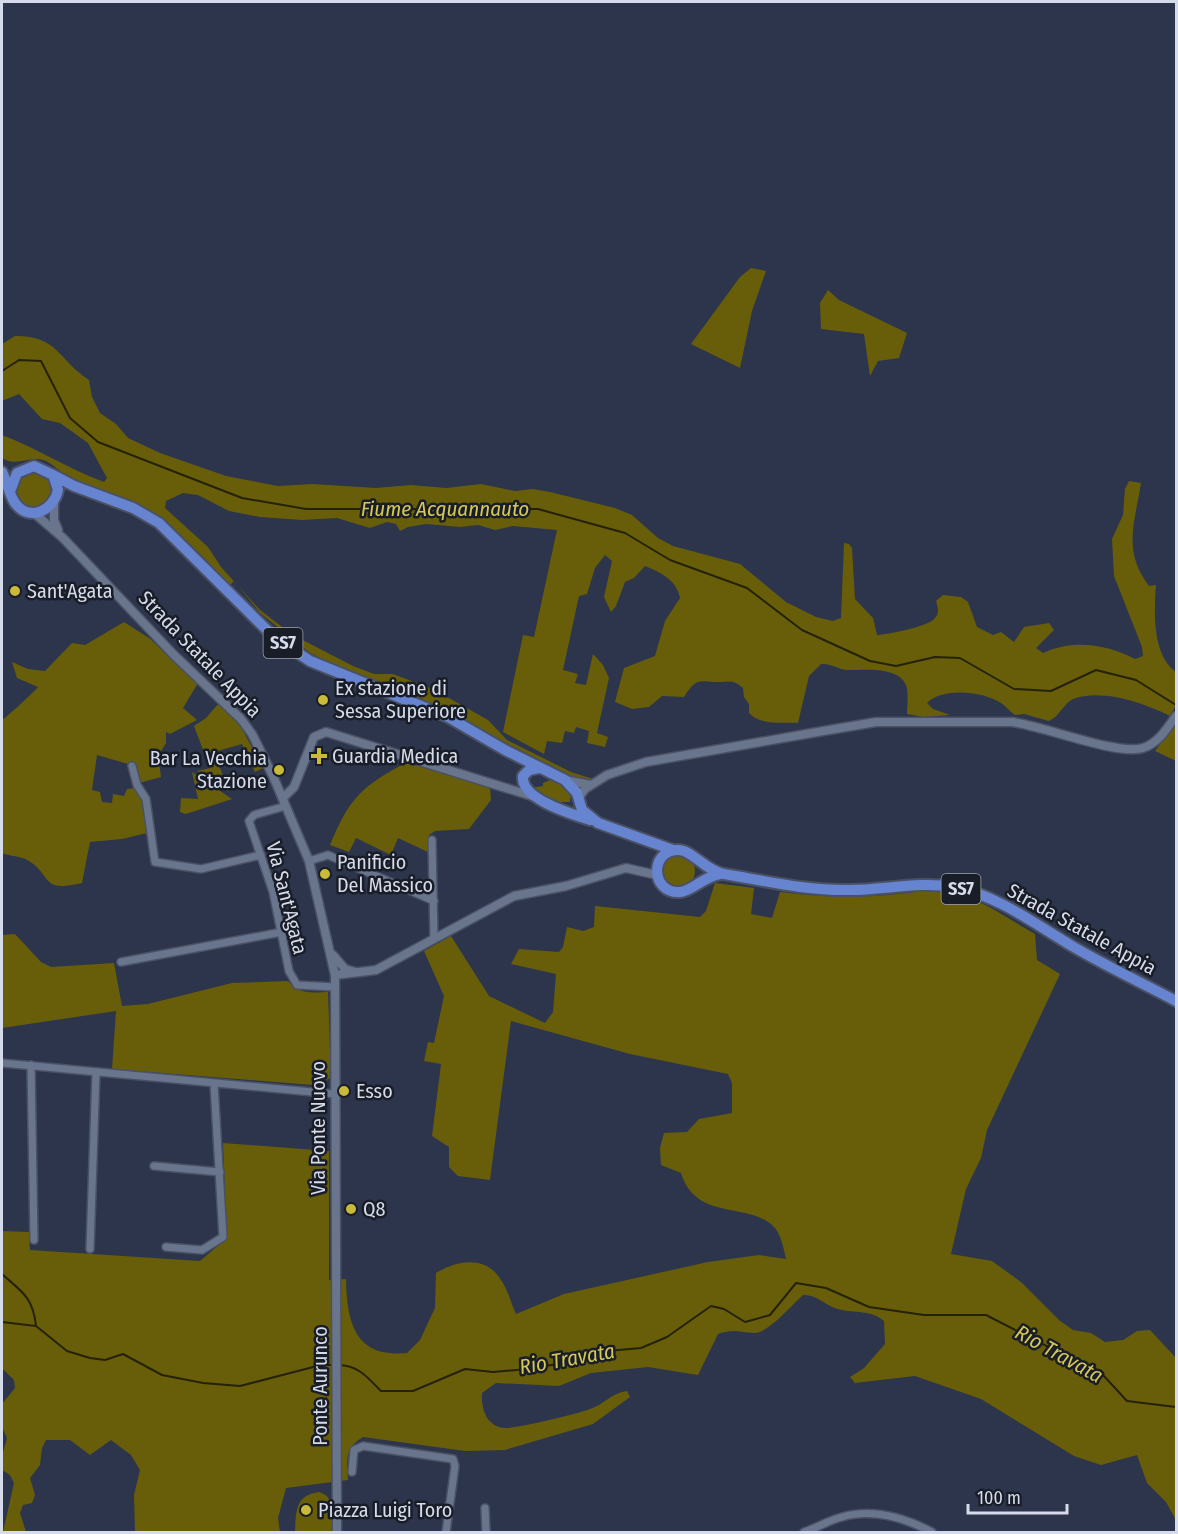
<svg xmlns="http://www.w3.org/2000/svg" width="1178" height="1534" viewBox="0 0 1178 1534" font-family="'Fira Sans Condensed',sans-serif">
<rect width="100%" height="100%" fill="#2c354b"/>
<path fill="#685e09" d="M751,268L766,271L752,311L740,368L691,344L740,277Z
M828,290L839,300L907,333L899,358L878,361L870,376L864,334L821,329L820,303Z
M15,336C59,336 57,359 89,380L92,397L100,413L116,424L128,438L160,453L226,476L278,486L312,484L376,488L411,485L446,488L481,484L515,491L533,489L550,492L615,508L632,515L658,538L673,546L740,564L786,602L816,617L833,621L841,618L844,543L849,544L852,548L855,599L873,618L877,635C886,635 929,626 934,619C940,614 938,608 936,601L943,595L961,597L968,602L977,627L993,635L1001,632L1014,642L1024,627L1049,623L1054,630L1036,648L1043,653C1073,639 1106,644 1135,659L1143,656L1142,647L1114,576L1112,539L1123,515L1125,489L1129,481L1141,483C1135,523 1122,550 1149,586L1156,585C1154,612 1152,655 1176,672V705L1170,716C1145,703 1101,688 1073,699C1064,703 1059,717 1049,721L1024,714L1015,715C1009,711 1006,706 1001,703C983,691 942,687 927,703L933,709L950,715L924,717L907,714C907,705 909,694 906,685C898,666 864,670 848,670C839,670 832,663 821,664L809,676L798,723C781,722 761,726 749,713V704L744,697L743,688C735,681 731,681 721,682C699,682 697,676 684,697L662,696L649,707L632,709L615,702L624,668L655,656L665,621L680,598C677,580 660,572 645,566L634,578L625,582L616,606L611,612L604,597L612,561L605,555L595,568L587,594L579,596L563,670L578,674L575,683L586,685L593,654L603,665L609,678L597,733L608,737L605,747L587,743L589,731L576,727L574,733L565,731L562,743L547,741L544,754L503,732L523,635L534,637L557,530L513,526L495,530L478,525L460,527L426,524L408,527L400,531L396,524L387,522L370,528L337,518L302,520L260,517L229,511L198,495L183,493L166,501L165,508L208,547L221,567L259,609L291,634L353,666L374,674H393L430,688L436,695L449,698L488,720L507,740L571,772L593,779L587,782L559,774L439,708L348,673L309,652L260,613L234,581L230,585C197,550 165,516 119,497C106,491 92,489 79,484C66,479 58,467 46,461C30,454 17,468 2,458V435C37,448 68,469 104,482L107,478L88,443L60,423L42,419L19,394L2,401V344Z
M15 490a19 19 0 1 1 38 0a19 19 0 1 1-38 0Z
M124,622L149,638L198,683L183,708L197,720L170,734L166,732V743L158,756L161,777L139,783L135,766L97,755L92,790L100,792L102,802L112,803L113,794L124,796L127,789L135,788L143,800L147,833L122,839L90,842L82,883C40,893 53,876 29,861C19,855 11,857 2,853V720C7,717 34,692 38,687L17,678L12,662L28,669L45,671L72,643L85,645Z
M219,703L241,727L263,768L255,772L242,744L214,752L229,792L197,771L210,768L194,726L206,718Z
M1176,723V761L1155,751Z
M407,762L490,787L491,800L469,829L435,831L429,835L428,852L398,838L391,855L356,838L349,852L330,845C350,797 361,787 407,762Z
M192,772L232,799L186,814L180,812L181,798L198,799Z
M553,779L571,794L570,802H552L531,788L543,786V783Z
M661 871a17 17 0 1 1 34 0a17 17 0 1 1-34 0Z
M715,883L754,888L751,914L772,918L780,892C811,896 842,898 873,896C900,895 929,888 956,894C984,900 1011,921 1035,934L1037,960L1060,974L987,1130L981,1158L966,1189L951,1254L992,1261L1021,1282L1059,1320L1073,1330L1091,1333L1105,1342L1123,1340L1137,1331L1150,1330L1176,1358V1520L1166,1502L1147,1483L1137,1455L1101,1465L1074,1456L981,1399L915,1376L855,1383L850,1377L864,1368L885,1344L884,1321C870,1309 856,1314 838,1309C825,1306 819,1295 803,1295C793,1304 768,1333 755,1333C740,1333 735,1328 718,1334L698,1375L648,1367L591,1373L559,1386L496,1383L482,1393C481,1408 486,1426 504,1428C514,1429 578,1414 590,1409C603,1405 613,1392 627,1391L630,1397L593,1424L505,1450L465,1451L363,1437C344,1448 347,1461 348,1480L286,1488L278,1518L280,1532H135L134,1495L140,1470L131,1455L111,1440L90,1455L70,1440H46L42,1448L40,1465L30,1478L35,1495L32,1503L23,1505L20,1513L26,1532H3L14,1483L10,1475L2,1470V1456L7,1438L2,1427V1404L15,1388L14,1380L2,1368V1231L29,1232L30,1250L200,1261L227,1238L223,1143L329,1151V1280L346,1279C347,1323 355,1358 407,1353L420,1340L435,1308L436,1273C457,1260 486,1255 501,1280C508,1290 511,1303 516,1314L564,1294L708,1262L759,1255L786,1259C784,1249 781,1235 775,1228C749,1200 697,1223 681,1173L661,1165L660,1148L664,1133L687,1132L699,1119L732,1113V1083L728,1074L630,1054L511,1021L490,1180L458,1176L449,1167V1147L432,1136L441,1064L424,1061L428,1042L434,1043L444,996L424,951L451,936L489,996L545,1023L553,1012L556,974L511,964L519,949L559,952L563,947L567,927L583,931L594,927L595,906L700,917L706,911Z
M15,934L41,962L51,967L114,963L122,1006L148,1004L232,983L288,981C297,994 314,993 328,992L331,1078L312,1085L112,1069L116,1011L2,1028V935Z
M319,1492C337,1497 332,1518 332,1532H295C296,1512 295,1495 319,1492Z"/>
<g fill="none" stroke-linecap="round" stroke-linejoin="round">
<path stroke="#252208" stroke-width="2" d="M2,371L19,360L41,361L70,418L98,442L242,498L306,509H538L625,533L670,560L747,588L802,630L870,661L896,666L935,657L960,658L1014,689L1051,691L1096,670L1136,680L1176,705
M2,1274C22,1292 33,1297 36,1326
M2,1322L36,1326L67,1351L90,1358L105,1360L123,1354L162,1375L203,1383L240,1386L321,1365H335
M340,1365C359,1366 368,1378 381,1391H413L465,1369L493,1372L528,1369L569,1362L584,1353L641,1348L667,1337L711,1306L724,1309L745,1322L770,1315L796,1283L826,1288L869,1307L924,1315H986L1103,1375L1127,1401L1176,1407"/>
<g stroke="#4a5165" stroke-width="10">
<path id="minor" d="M132,766L137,785L146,799L155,862L201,869L261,855
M286,806L254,815L249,821L273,892L289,971L297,985L335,987
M432,840L434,939
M309,861L328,855L434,901
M121,962L282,932
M2,1063L334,1094
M31,1065L34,1240
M154,1166L220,1172
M166,1247L202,1250L223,1237L214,1084
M90,1249L96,1072
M352,1472L354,1450L363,1446L453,1459L455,1466L446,1532
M485,1508L486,1532
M804,1532C817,1528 829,1520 842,1517C873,1508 905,1518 932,1532"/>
</g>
<g stroke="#4a5165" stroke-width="11">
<path id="tertiary" d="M54,503V520L58,530
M34,513L63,538L173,654L241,719L252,734L273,776L309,861L335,975L337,1532
M565,780L591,785
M283,798L294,787L314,737L326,732L535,797
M578,798L585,789L607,775L646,762L829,730L876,722H1012C1044,726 1118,756 1143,748C1158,743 1167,729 1176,716
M333,955L345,969L355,972
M335,975L376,970L514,896L566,886L626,868L657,875"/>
</g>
<g stroke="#4a5165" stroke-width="14">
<path id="primary" d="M2,472C7,482 9,494 15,503C30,523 54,510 58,490L53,475L34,466L17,473L11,489
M53,475L74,486L133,508L159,523L274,637L310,661L448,717L505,750L565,780L577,793L582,810L598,823L673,850
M539,768L529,770L523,776C520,799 572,814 590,820
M720,874C703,877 692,891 680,892C651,894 649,851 677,850C692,849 705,871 724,874C766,881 807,891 850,890C885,890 919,881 954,887C997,895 1035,924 1072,946C1106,966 1142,983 1176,1001"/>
</g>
<use href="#minor" stroke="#69748d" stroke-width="7"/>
<use href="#tertiary" stroke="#69748d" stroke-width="8"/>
<use href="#primary" stroke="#6784d0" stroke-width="10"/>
</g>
<g fill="#c9ba3a" stroke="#191d27" stroke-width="2">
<circle cx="15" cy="591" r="6"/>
<circle cx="323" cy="700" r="6"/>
<path d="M316 747h6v6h6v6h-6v6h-6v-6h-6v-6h6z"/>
<circle cx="279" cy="770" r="6"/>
<circle cx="325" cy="874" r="6"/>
<circle cx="344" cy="1091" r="6"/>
<circle cx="351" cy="1209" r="6"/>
<circle cx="306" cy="1510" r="6"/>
</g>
<g text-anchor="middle" stroke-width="5" stroke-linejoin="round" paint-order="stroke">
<g fill="#191d27" stroke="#9da2b0" stroke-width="1.5">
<rect x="263.5" y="628" width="39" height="30" rx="4.5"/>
<rect x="941.5" y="874" width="39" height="30" rx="4.5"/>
</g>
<g font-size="18" font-weight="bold" fill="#d5dbea">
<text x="283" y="649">SS7</text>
<text x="961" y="895">SS7</text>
</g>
<g font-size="20" fill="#d5dbea" stroke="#191d27" text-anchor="start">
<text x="27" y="598">Sant'Agata</text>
<text x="335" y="695">Ex stazione di<tspan x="335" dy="23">Sessa Superiore</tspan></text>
<text x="332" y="763">Guardia Medica</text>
<text x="267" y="765" text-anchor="end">Bar La Vecchia<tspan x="267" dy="23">Stazione</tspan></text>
<text x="337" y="869">Panificio<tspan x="337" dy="23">Del Massico</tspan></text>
<text x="356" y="1098">Esso</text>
<text x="363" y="1216">Q8</text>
<text x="318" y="1517">Piazza Luigi Toro</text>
</g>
<g font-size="20" fill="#d5dbea" stroke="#191d27">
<text transform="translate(200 654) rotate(46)" y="7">Strada Statale Appia</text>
<text transform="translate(287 898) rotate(76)" y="7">Via Sant'Agata</text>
<text transform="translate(1082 929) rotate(29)" y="7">Strada Statale Appia</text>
<text transform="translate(318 1128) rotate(-90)" y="7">Via Ponte Nuovo</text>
<text transform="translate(320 1386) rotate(-90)" y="7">Ponte Aurunco</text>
</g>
<g font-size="21" font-style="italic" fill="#d5c757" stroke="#191d27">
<text x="445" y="516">Fiume Acquannauto</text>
<text transform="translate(1059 1354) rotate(29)" y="7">Rio Travata</text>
<text transform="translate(567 1359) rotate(-10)" y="7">Rio Travata</text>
</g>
</g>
<rect width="1178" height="1534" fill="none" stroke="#d5dbea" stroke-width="6"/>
<path d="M968 1504v9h99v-9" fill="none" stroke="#d5dbea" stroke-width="3"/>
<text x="977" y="1504" font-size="18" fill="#d5dbea" stroke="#191d27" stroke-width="4.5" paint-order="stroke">100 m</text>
</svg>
